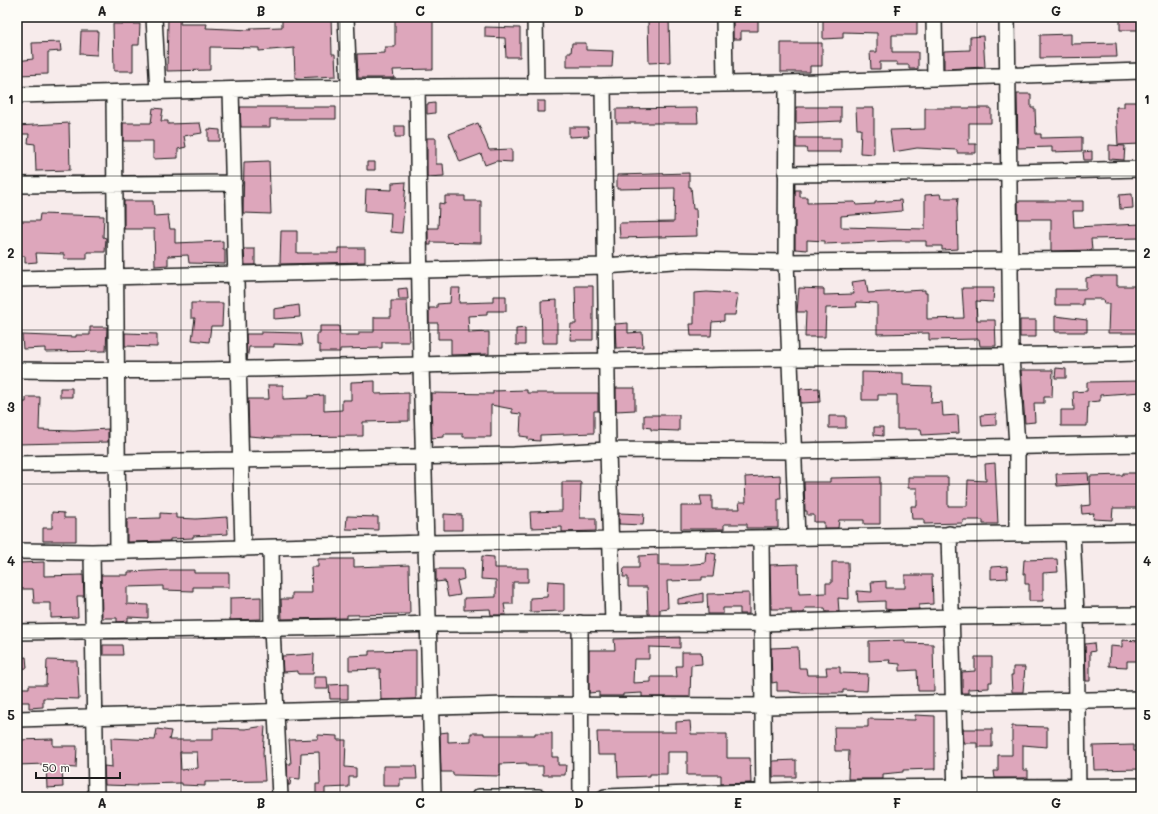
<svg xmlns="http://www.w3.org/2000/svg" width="1158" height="814" viewBox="0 0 1158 814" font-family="Mali,sans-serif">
<rect width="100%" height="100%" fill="#f7ebeb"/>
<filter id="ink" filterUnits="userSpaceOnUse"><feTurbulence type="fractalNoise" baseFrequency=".025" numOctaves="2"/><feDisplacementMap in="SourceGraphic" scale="8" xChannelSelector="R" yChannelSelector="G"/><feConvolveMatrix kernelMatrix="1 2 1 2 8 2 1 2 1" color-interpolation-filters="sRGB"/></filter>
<g filter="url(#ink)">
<path fill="#dda6bb" stroke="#1c1c1c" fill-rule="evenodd" d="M168,17H181L180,24H207L206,28L251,30L250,28L282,27V17H331L332,54H335L336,76L295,78L294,48L259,51V48L210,47V70L167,71Z
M433,17V69L393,70L394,78H358L357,54L385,53V47H395V18Z
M733,17H758V31H741V39H733Z
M857,17L917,18V35H892V52H918V69H909V65H897V62H880V69H871L870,52H877V33L843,32V38L823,39V18Z
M1120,17H1141V30H1120Z
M669,18L670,62L649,63L648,19Z
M113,24H140L139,45H133V71H114Z
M485,27L520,28V57H506L505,38L485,37Z
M81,31H98L97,55L80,54Z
M1071,34V44L1116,43L1117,57L1040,58V35Z
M983,36L985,67L944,69V51L970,50V37Z
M60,42L61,51L48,52V74L17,75V61L33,59L32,43Z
M572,43H586V50L613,51L612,67H567V53H571Z
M781,43H822V66H810V72H781Z
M1017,94H1031V108H1035L1036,134H1041V138L1082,137V151L1052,152V147L1018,148Z
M537,101H545V112H537Z
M1124,102H1141V144L1118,145L1116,107H1124Z
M435,103V113L427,114V104Z
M240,107H336V119H270V127H241Z
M796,107H841V121L796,123Z
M153,108L163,109L161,121H168V124L200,123L202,133L184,136L186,147L178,149V158L153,159V141H123V123H151Z
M697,108L698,123H616V109Z
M856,108H874V154L860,153L861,129H857Z
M925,108H991V123H969V144H976V153H957V150L917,148L893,152L890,130L925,129Z
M69,123L70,170L36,171L35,144L28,143L29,134H17V126Z
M478,123L489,150L512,149V162L496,161L485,165L481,154L460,162L449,134Z
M395,126H404V137H395Z
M569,127H588L589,136L569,137Z
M208,129L220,130V141H208Z
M427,138H436V164H443L444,176L427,177Z
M796,138H841V152H807L806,148H796Z
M1109,145L1125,146L1124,160L1109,159Z
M1092,151V160H1084L1083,152Z
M269,161L271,214L243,213L244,162Z
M367,162H375V170H367Z
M689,173V187H691L693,209H696L697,236L620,238L619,223L674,222L675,188L617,189V175Z
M406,182L402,233L390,232L391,213L365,211L366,189L392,190V183Z
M795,190H800V197H807V203L855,202L856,205L875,204V202L901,200L902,211L841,216V227L925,229V195L940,194L941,198H958L957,209L958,249L942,250V246H926V241H892L825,244V241L807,240V250L795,249Z
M1132,194L1133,208L1120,209L1119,195Z
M445,196H465V201H481V243L431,242V245H428V228H438L439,203L445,204Z
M124,201H153L154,216L168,215L170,229H175V243L223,241V249H225V264L189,263L188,255L168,256V265L155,266L154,229H124Z
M1018,201H1083V211H1073L1074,227L1141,224V238L1091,239L1092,250L1051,251V219H1018Z
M40,214L104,216L103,237L106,238L105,252H87V259H64V254L36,253L37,262L25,263V256H17V221H39Z
M281,231H297V253H338V248H365V262L280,264Z
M244,249H255V265H245Z
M1095,276H1117V286H1141V333H1108L1109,304H1104L1103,299H1083V305H1055V289H1086V278Z
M866,280L868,293L925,290V293H927V319L964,318L962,288H994L993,302L976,301L977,320H995L996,346H980L979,339L929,340V333L877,334V303L856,302L857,307L826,308L825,337H805L806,312H797L799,288L824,289V295L854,294L852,282Z
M575,286H593V340H570L571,324H576Z
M407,288L408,299H399L398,289Z
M451,288H460L459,303L493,302V296H506V311H487V315L468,316L469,333L489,332V354L451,355V339H438V323H429V308H437V304L450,303Z
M707,292L738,294L735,315H724V321L712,322L711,336H691L690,324H694V293Z
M557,300V343H542L541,301Z
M391,301H407L409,342H382V348L340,349V352H320V345H317V333H320V326H339L340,335H359V332H374V317H391Z
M191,303H223L222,326H211L209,342L192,340L195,318H191Z
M299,305L300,317L274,319V309Z
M1055,316L1087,320V332H1055Z
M1020,320H1036V337H1020Z
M628,323V333L642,332L643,347L616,348L615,324Z
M90,327H107L106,351L45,352V348L23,349L22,335L76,337V335H90Z
M525,328V345H516V329Z
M261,332L301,333L303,345L274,344V347H249L247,360L246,334H261Z
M125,333L157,334V347L125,346Z
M1056,368L1066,369V378H1055Z
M1021,370H1053L1052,397H1044V403H1034L1035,422L1025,423Z
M862,372L903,373V385L932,386L931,403L942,402L943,416L958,415L959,433L922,435L921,429H897V395H878V400H862Z
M375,381V394L409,393V421L363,422V436L274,437V438L249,436L248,399H269L268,385H283V399L308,398V396L324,395V411L342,410V400H351V382Z
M1141,381V392L1100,395V401L1088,402L1087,426H1061V410H1074L1073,392L1087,391V382Z
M60,388H72V397H60Z
M616,388H635V410L616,411Z
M819,388L820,402L801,403L800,389Z
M527,390V393H598V411H594V433L540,435V441L528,440V437L520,436L521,414L512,413V409L491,405V437H463V434H444V437L432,438L431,393L493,394V391Z
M26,397H40L39,430L74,431L108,429V442L17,444V402H26Z
M996,414V425L982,426L981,415Z
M644,415H679V431L651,430V428L644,427Z
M829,416H846V428H829Z
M874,427H883V436L874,435Z
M995,463L998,524H983V520H963V523L924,524V519H912L911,506H917V488H908V477H948V506H967L968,480L986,481L985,464Z
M1088,473L1089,484L1057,486L1056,474Z
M1123,473H1141V487H1139V508H1113L1112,520L1093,519L1094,513L1082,514L1081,506L1091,505L1090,476L1123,475Z
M780,475L781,499H778V528H747V524H724V529H681V506H702L700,496H712V509H740L739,502H746L745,477Z
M880,477V524H864V520H839L838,528H824V522H814V515H807V511H805L804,482H830V478Z
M562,482H581L580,518H596V531L562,532V527L531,528L530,512L562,511Z
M52,512L64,513V518H76V541H43V528H52Z
M160,513L176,514V518L196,519L227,517L228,534L193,536V538L170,539V541L127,542V519L160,518Z
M619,513L644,514L643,525L619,524Z
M444,514L462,515V530H444Z
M347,516L378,517V530L346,529Z
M706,552L716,554L713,577H702V580L667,581L668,608L660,609V614H648L647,587H628V577H623L624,568H639V556L658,555V565H683L705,563Z
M482,556L494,557V568H528V582H513V604H504L506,615H491L490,609L464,610V598L496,597V580L481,579Z
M318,559H354V567L409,565L410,614L347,615V618L282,619L281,599H292V593H312L311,567H318Z
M1057,559L1058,572L1043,573V601H1029V584H1025V574H1023L1024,560Z
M44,562V576L83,575L84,596H77L78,617L51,618V603H34L33,589H17V563Z
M832,562H848L849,599L838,598L839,612H826L825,608H805L804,613H791V609H771L770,565L798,564L799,594L826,593V583H832Z
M1007,566L1008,578L991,579V567Z
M436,569H463L464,579L457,581L460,595L448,597L445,581L436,582Z
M171,570H194V573H229V587H193V591L163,590V586L127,587V604L148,605V618L128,617V621L117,622V618H102L101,575H128V572Z
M905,575H932L933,604L919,605V609L893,610L885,609V601L858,602L857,591L872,592L871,582L886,581V588H905Z
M548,581L564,582V611L530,612V598L547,597Z
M703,593V602L678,604V599Z
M749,593V614H740V608H723V614H708L707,594Z
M261,597V619L230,620V598Z
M680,637V648L649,647V659H634L633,683L651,682V677H677L676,666H682V652H701L702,664L691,665L690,697H642V693L623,694V696H599V692L589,693V650H615L614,639Z
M905,640V643L933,644L934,691H918L917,670L900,671V664L889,663L890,660L869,661V641Z
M1122,640L1141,641L1140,661H1127V667L1109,666L1110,646L1122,647Z
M1094,643L1095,651L1090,652V681H1086L1085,644Z
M103,645H122L123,655H103Z
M798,647L799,668H806L807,675H827L826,667H840V673L868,674L867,691L843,690V693H801L790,692V691H777V682L772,683L771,648Z
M416,650V699L381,700L380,669L349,670V656L369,655V651Z
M314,654L313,674H298V671L283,672L282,656Z
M26,657L27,668L17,669V658Z
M975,657H992V682H989V688L968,689V693H962V672L975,671Z
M47,660L77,661L79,699L43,698V707L29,708V702H17V688H29V685H46Z
M1013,667H1025L1023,692H1012L1011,675H1013Z
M314,677H327L328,689H314Z
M348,684V699H330L329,685Z
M915,715L935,716V769L903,770V772L883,774V779H848L849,751H835L834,727H868V719L915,720Z
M690,721L691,734H727V758H750L751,783L721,784V775H687V752H667V774H650V776L618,777L617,755H598L597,732H676V722Z
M265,726L263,753L265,781L205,782V786L182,785V783L137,784V786L105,785L104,766L112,767L111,738L155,740L157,729L171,731L169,740H213V728L245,729ZM180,752H197L198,768L181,770Z
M1012,726L1047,727V747L1023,745V770H1028V778H995L994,771H998V755H1012Z
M963,729H992V747H977V743H964Z
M448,732V742L471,741V733H484V735H535V733H552V757H558V765H566L565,775H543V766H527V763L500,764V776L453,775V772H441L440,733Z
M318,735L337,736V740H346L345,767L356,768V777H349V787L325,788V795L316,796V784H320L319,752L301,753L300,779L291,778L290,785H288L287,764H291L289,740L318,739Z
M53,739V746H77L76,768L62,767L63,787L47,788L46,764L17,765V740Z
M1134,745V751H1141V769L1094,770L1093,746Z
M796,760V777H773V761Z
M383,766H416L417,779H400V786H383Z"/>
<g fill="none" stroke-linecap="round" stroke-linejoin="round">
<g stroke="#1c1c1c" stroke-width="18">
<path id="minor" d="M154,17L158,92
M346,17L349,87
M535,17L536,86
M724,17L725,83
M934,17L935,78
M1007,17L1011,357L1017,445V534
M787,83L786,262L797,538
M603,86L608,450L613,623
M417,87L421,365L433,797
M231,90L243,549
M114,93L118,550
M17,95L288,88L603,86L787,83L1141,71
M786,174L1010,172L1141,169
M17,185L234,183
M17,279L605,266L686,260L786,262L1141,259
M17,370C213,373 409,364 604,361C783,357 962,358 1141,353
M17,464L514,455L608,450L793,451L1141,444
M1072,533L1076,615L1078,796
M949,534L956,796
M761,539L764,797
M271,548L272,628L280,797
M17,551L92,552L427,543L1141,532
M92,552L96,797
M580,623L581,797
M17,632L351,627L429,624L762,623L951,617L1141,615
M17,719L507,705L763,706L1141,699
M479,797H539
M605,797L858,788L1141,786"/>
</g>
<use href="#minor" stroke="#fdfcf7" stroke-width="15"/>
</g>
</g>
<path fill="none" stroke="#1c1c1c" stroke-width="1" stroke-opacity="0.55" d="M181,17V797M340,17V797M499,17V797M659,17V797M818,17V797M977,17V797M17,176H1141M17,330H1141M17,484H1141M17,638H1141"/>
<rect width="1158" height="814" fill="none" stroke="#fdfcf7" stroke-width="44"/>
<path d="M36 772v6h84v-6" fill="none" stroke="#1c1c1c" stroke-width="2"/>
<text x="42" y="772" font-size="12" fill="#1c1c1c" stroke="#fdfcf7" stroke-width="3" paint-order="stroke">50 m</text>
<rect x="22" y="22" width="1114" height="770" fill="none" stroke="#1c1c1c" stroke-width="1.5"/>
<g font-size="13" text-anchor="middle" font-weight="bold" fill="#1c1c1c">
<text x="102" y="16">A</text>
<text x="261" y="16">B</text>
<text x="420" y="16">C</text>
<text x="579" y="16">D</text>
<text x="738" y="16">E</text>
<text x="897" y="16">F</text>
<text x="1056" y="16">G</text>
<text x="11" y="104">1</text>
<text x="1147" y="104">1</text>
<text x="11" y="258">2</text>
<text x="1147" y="258">2</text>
<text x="11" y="412">3</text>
<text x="1147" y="412">3</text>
<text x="11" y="566">4</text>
<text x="1147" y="566">4</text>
<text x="11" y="720">5</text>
<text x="1147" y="720">5</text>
<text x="102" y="808">A</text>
<text x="261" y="808">B</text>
<text x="420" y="808">C</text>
<text x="579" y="808">D</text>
<text x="738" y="808">E</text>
<text x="897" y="808">F</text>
<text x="1056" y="808">G</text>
</g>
</svg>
